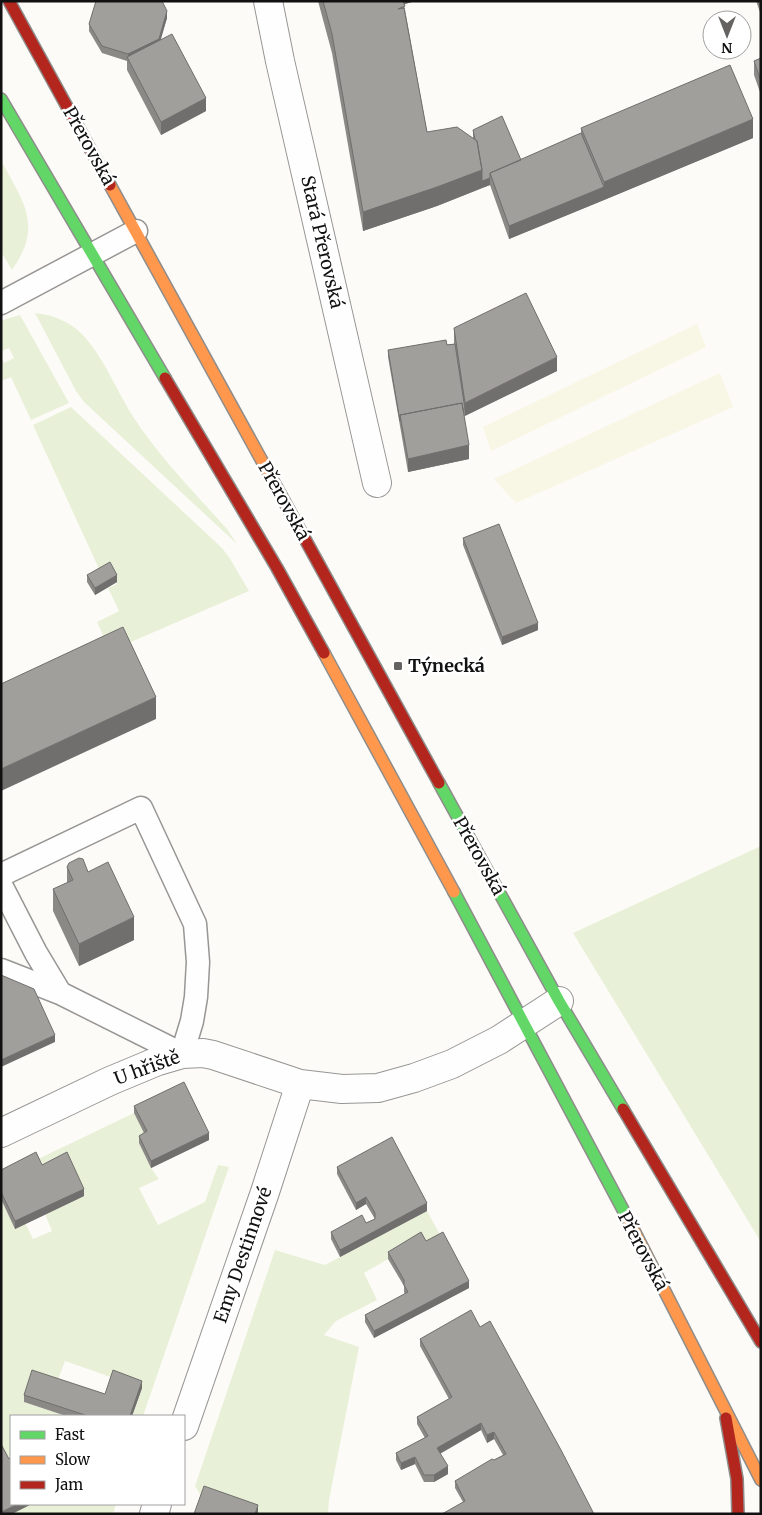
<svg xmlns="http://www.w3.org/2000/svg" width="762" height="1515" viewBox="0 0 762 1515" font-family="Merriweather,serif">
<rect width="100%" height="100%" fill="#fdfbf7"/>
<path fill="#f8f6e4" d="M697,324L706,347L491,451L483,427Z
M720,373L733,407L516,503L494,479Z"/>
<path fill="#e8f1d8" d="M2,162C24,203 43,226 12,270L1,252Z
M35,313C53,315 69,321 82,334C104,357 117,392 134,418C160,458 195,493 227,529L237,544L84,402L76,391Z
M20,315L69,403L31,420L11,377L1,381V357L4,363L14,358L9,348L1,351V321L9,318Z
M71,407L222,548L229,557L249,591L110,651L97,622L119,611L108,588L117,584L109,569L100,571L33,425Z
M761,846V1242L573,933Z
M134,1113L147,1138L139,1143L151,1168L159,1179L139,1188L158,1225L205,1202L218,1165L229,1167L143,1416H132L142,1388L65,1361L56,1385L24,1402L66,1416H11V1504H116L113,1514H1V1199L15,1228L25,1223L33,1239L52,1231L45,1214L42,1172L36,1160Z
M427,1211L443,1240L426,1248L421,1240L364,1273L377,1300L336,1321L324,1335L359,1347L329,1500L328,1514H244L203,1499L195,1486L275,1250L325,1265Z"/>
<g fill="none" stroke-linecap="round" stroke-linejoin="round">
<g stroke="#979695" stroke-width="25">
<path id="lane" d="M1,303L136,231
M1,875L141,808L195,924L198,962L196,997L192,1021L182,1054L60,993L36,953L1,885
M1,970L60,993"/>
</g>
<g stroke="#979695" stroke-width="30">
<path id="street" d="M268,1L280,61L377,483
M1,1133L110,1081L158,1061L182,1054L203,1053L213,1055L300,1084L342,1089L378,1088L414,1078L452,1064L499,1040L559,1001
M184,1426L265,1192L300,1084
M154,1514L157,1504"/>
</g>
<g stroke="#8e8d8b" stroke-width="14">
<path id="fast" d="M1,99L165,378
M439,783L559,1001L623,1109
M454,892L629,1221"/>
</g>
<g stroke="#8e8d8b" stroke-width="14">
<path id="slow" d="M110,185L289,510
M324,653L454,892
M629,1221L761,1480"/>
</g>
<g stroke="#8e8d8b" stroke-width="14">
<path id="jam" d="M9,1L110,185
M165,378L277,568L324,653
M289,510L439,783
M623,1109L761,1342
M726,1418L737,1479L738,1514"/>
</g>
<use href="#lane" stroke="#fffefe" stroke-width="22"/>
<use href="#street" stroke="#fffefe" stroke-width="28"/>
<use href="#fast" stroke="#63d668" stroke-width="11"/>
<use href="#slow" stroke="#ff974d" stroke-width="11"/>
<use href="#jam" stroke="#b3261e" stroke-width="11"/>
</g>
<path fill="#8a8986" d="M318,1H415L404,4L427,132L473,138V130L521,160L581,133V128L753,138L604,200L509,239L490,185L437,206L363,231L332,53Z
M756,1H761V15Z
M167,18L160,39L206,111L161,135L127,70V61L102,53L89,31V24Z
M761,58V95L754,75V61Z
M454,328L557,371L464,416L469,459L408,472L388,357V350L454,344Z
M463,538L538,630L502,645L463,545Z
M87,575L117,582L95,595L87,582Z
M67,867L88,872L134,940L79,966L53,911V889L67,883Z
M134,1106L209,1140L151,1168L139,1143V1136L144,1133L134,1113Z
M42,1165L84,1196L15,1229L1,1199V1170Z
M337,1167L427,1211L340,1257L331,1239V1232L366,1223L375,1219L366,1204L356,1210L337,1174Z
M426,1241L469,1288L374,1338L365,1322V1315L405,1294L404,1292V1286L388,1259V1252Z
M480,1327L561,1450L463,1502L455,1488V1481L503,1455L494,1439L487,1443L481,1430L440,1454L448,1474L434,1482H424L415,1464L401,1470L396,1460V1453L425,1438L417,1424V1417L449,1399L420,1346V1339Z
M142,1388L132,1416H66L24,1402V1395L105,1394Z"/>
<path fill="#716f6d" d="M399,1H415L399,6Z
M167,11V18L159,46L128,61V54Z
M206,98V111L161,135V122Z
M753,119V138L604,200L509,239V226L604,187V182Z
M482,170V188L437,206L363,231V212Z
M490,178V185L482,188V181Z
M557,357V371L465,416V403Z
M469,445V459L408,472V459Z
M117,575V582L95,595V588Z
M2,609V632H1V610Z
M538,623V630L502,645V637Z
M156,697V719L1,791V769Z
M134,917V940L79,966V944Z
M55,1035V1042L1,1067V1060Z
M209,1133V1140L151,1168V1161Z
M84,1189V1196L15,1229V1221Z
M366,1197V1204L356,1210V1203Z
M427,1203V1211L340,1257V1250Z
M469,1281V1288L374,1338V1331Z
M142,1381V1388L132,1416H130Z
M481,1423V1430L437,1455V1448Z
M494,1432V1439L487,1443V1435Z
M415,1457V1464L401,1470V1463Z
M448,1466V1474L434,1482V1475Z
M18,1504H32L12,1514H1V1512Z
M258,1505V1514H255Z"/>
<path fill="#a19f9c" stroke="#716f6d" d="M96,1H162L167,11L159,39L128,54L102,46L89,24Z
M323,1H403L405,6L398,9L404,8L427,132L457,127L477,141L482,170L437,187L363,212L332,34Z
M758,1H761V8Z
M172,34L206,98L161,122L127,57Z
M761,58V81L754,61Z
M730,65L753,119L604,182L581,128Z
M502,116L521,160L490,173V178L482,181V170L477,141L475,139L473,130Z
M581,133L604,187L509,226L490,173Z
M526,293L557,357L465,403L454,328Z
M446,340L447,345L455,344L465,409L463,410L462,403L400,415V421L388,350Z
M462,403L469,445L408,459L400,415Z
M499,524L538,623L502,637L463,538Z
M110,562L117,575L95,588L87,575Z
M123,627L156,697L1,769V684Z
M79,858L83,859L88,872L108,862L134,917L79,944L53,889L73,880L67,867L69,863Z
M1,975L34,989L55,1035L1,1060Z
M184,1082L209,1133L151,1161L139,1136L147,1131L134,1106Z
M392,1137L427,1203L340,1250L331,1232L362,1215L366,1223L375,1219V1213L366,1197L356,1203L337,1167Z
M36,1152L42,1165L67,1152L84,1189L15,1221L1,1192V1170Z
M421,1232L426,1241L443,1232L469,1281L374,1331L365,1315L408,1292L404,1285V1280L388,1252Z
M471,1310L480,1327L490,1321L561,1450L594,1514H442L465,1501L455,1481L492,1459L494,1460L506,1454L494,1432L487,1435L481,1423L437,1448L448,1466L434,1475H424L415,1457L401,1463L396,1453L428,1436L417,1417L452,1397L420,1339Z
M32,1370L105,1394L113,1370L142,1381L130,1416H88L24,1395Z
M1,1444L9,1459L11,1457V1504H18L1,1512Z
M204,1486L258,1505L255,1514H194Z"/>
<rect fill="#646362" stroke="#fff" stroke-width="2" x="393" y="661" width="10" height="10" rx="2.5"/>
<g text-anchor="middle" stroke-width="5" stroke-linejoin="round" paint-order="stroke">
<g font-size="18" fill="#111" stroke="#fff">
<text transform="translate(89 146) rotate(61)" y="6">Přerovská</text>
<text transform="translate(322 242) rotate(77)" y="6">Stará Přerovská</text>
<text transform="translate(284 501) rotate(61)" y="6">Přerovská</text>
<text transform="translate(479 856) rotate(61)" y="6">Přerovská</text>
<text transform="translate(147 1068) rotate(-20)" y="6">U hřiště</text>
<text transform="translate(643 1251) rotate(62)" y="6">Přerovská</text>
<text transform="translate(243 1255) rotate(-71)" y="6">Emy Destinnové</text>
</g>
<g font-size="18" font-weight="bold" fill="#111" stroke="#fff" text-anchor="start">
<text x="408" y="672">Týnecká</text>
</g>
</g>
<rect width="762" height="1515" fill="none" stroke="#111111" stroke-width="5"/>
<rect x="10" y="1415" width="175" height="90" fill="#ffffff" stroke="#a0a0a0"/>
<rect x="20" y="1431" width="25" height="8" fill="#63d668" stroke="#a0a0a0"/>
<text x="55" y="1440" font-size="15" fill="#111111">Fast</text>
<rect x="20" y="1456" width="25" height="8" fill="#ff974d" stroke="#a0a0a0"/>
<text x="55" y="1465" font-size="15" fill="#111111">Slow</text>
<rect x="20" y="1481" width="25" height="8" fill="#b3261e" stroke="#a0a0a0"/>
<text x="55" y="1490" font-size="15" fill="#111111">Jam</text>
<g transform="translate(727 35) rotate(180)"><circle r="24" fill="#ffffff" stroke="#a0a0a0"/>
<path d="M0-4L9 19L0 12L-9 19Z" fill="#646362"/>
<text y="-8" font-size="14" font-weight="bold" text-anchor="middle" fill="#111111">N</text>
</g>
</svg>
